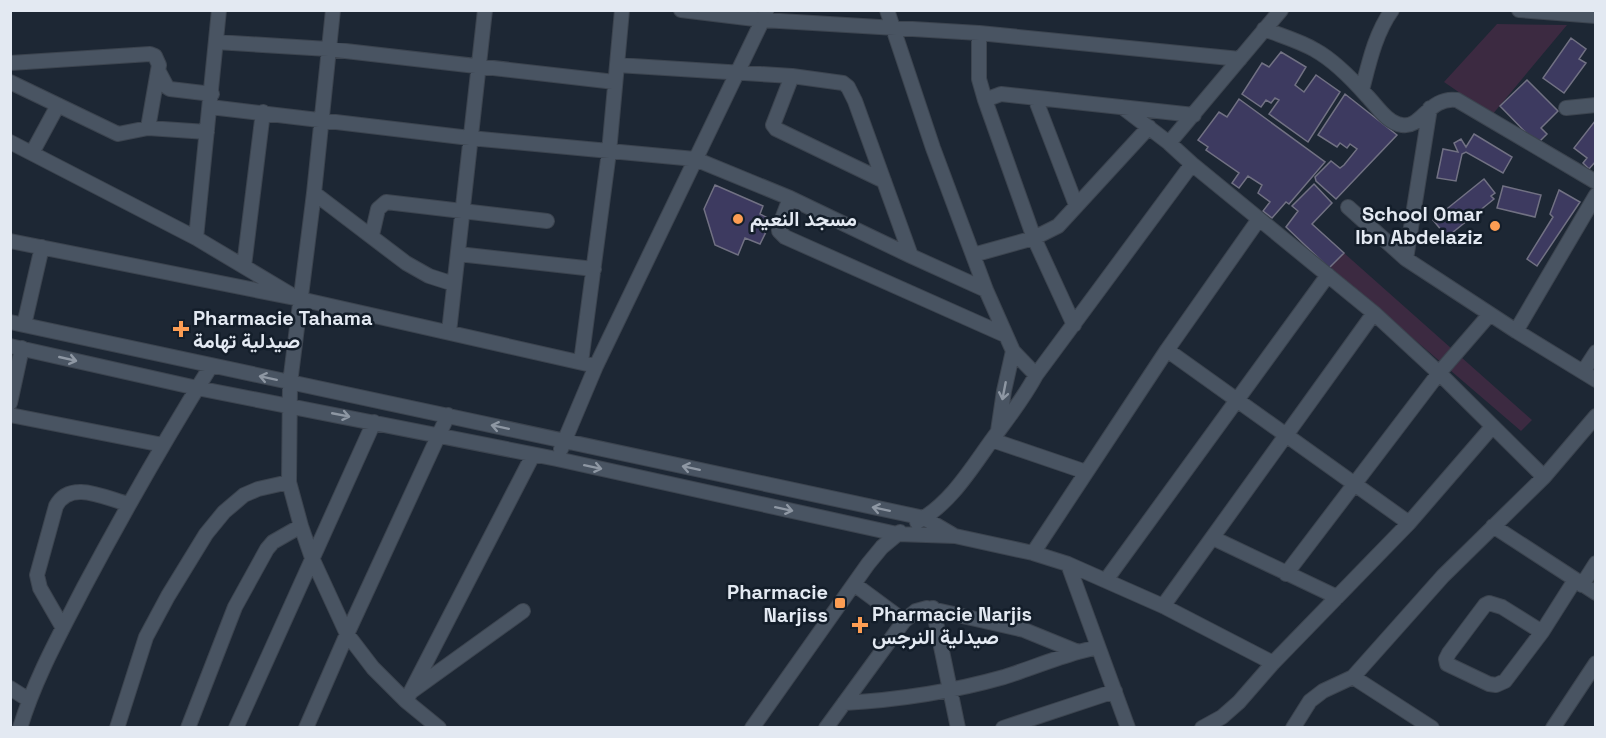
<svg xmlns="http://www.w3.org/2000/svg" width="1606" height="738" viewBox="0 0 1606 738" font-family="'Space Grotesk',Vazirmatn,sans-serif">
<rect width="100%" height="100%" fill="#1d2734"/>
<path fill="#3c2a41" d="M1497,24L1567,25L1492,115L1444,82Z
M1344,253L1532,420L1521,431L1330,267Z"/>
<path fill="#3d3a60" stroke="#717183" stroke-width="1.5" d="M1571,38L1586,49L1579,59L1586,63L1564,93L1543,78Z
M1281,52L1306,67L1295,85L1304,92L1316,75L1340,92L1308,142L1269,114L1279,100L1275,98L1271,103L1266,100L1261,107L1242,94L1262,63L1269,67Z
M1527,80L1558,111L1541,128L1547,134L1537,144L1500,106Z
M1345,94L1397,135L1336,199L1316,181L1315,177L1331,161L1340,168L1344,165L1357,149L1350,144L1347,148L1340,143L1337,147L1318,135Z
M1239,99L1325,162L1289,204L1286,202L1272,218L1263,211L1270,202L1258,193L1262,185L1248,176L1239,188L1232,183L1239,173L1206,150L1208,147L1198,140L1219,112L1227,117Z
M1595,121L1596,161L1589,169L1583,163L1587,158L1574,148Z
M1474,134L1512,157L1503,173L1466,152L1462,154L1456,181L1437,178L1443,149L1458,152L1454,143L1461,139L1466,147Z
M1484,179L1495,193L1491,196L1494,199L1447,237L1433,220Z
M1314,184L1332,203L1312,224L1344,253L1329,268L1286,227L1298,211L1292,206Z
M715,185L763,206L760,214L772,220L760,244L745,238L738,255L715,245L704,209Z
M1503,186L1541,195L1535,217L1497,208Z
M1559,190L1580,202L1537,266L1527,259L1553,217L1550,214Z"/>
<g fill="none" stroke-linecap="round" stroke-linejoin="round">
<g stroke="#3c444f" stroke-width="16">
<path id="street" d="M333,10L314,193L290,383L289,482L301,526L312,558L347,634L373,668L406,701L439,728
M681,10L763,20L979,33L1240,59
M887,10L933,148L986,290L1013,351L1036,375
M1519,10L1596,16
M1264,29C1282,36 1300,41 1315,50C1335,61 1352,79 1367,96C1377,106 1387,123 1402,125C1421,129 1429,96 1457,100L1596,182
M979,33V79L985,100L1034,238L1074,325
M216,42L328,49L615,82
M10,63L150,54L155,56L159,65L148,128
M617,65L792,76L843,83L848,87L855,101L911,256
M159,72L167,87L170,89L212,94
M792,76L773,125L776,129L884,181
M10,82L118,134L148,128L207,132
M1362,90C1369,63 1375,34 1392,10
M1035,98L1076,205
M985,100L1001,94L1194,115
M210,107L470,138L695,159L790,198L911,256L986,290
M1122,107L1169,143L1192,164L1374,313L1439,373L1544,477
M1430,108L1406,259L1516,331L1596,380
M1566,108L1596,105
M10,142L196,238L290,294
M1169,143L1281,10
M32,153L58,105
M314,193L406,263L429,276L454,284
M790,198L779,227V231L785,237L1005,335
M1348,207L1406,259
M372,235L378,209L386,202L547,221
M196,238L219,10
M10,241L300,299L596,366
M458,254L594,269
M973,255L1034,238L1058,226L1149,127
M244,266L263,112
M10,322L924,518L953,535
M24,325L42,247
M1516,331L1596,195
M449,332L485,10
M10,346L197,388L557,459L897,534L955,536L1033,553L1068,564L1163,606L1273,663
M1167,350L1409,523
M581,362L609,152L622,10
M1583,372L1596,352
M10,403L22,348
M10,415L163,445
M998,431L1004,391L1013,351
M992,440L1086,472
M561,449L596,366L766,13
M917,522C953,502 973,465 997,433C1011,414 1025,396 1036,375L1192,164
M1493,526L1596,593
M1213,538L1337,597
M1033,553L1167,350L1259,219
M1068,564L1128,728
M1286,574L1439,373L1490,314
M1106,580L1328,275
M854,584L904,621L916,611L927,608L1024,630L1078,652L1098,647
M1582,585L1596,563
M1163,606L1374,313
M933,608L958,728
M63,628L40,588L37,575L56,506C70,479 105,498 128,504
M1542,632L1502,607L1489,603L1485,605L1449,653L1446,659L1447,664L1489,684L1496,685L1505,681L1542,632L1575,580
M1353,677L1432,728
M10,688L29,700
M412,691L523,611
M406,701L533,455
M844,703C897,700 951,692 1004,677C1029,669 1053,659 1078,652
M20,728C35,678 61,632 84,587C124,512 166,438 211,366
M117,728L146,637L168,596L206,534L224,512L244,495L258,489L289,482
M188,728L235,607L267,549L273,542L301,526
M236,728L374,422
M306,728L347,634L448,415
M752,728L868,564L882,547L900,532
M826,728L904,621
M1003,728L1115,691
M1202,728L1222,717L1239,702L1273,663L1409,523L1492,427
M1293,728L1310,701L1323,691L1353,677L1443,576L1544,477L1596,416
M1553,728L1596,663"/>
</g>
<use href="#street" stroke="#495462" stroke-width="14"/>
</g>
<defs><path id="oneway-shaft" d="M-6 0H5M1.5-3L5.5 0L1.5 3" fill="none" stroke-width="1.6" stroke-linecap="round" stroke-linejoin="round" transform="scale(1.5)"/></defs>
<g stroke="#8e97a3">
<use href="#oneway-shaft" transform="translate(68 359) rotate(13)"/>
<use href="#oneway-shaft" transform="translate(268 378) rotate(-168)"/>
<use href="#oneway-shaft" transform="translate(1004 391) rotate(101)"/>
<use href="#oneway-shaft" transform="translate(341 415) rotate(11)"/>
<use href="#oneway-shaft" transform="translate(500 427) rotate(-168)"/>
<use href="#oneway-shaft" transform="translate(593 467) rotate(12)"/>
<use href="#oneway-shaft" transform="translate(691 468) rotate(-168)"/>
<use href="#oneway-shaft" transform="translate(784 509) rotate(12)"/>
<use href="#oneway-shaft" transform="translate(881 509) rotate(-168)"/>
</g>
<g fill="#fc9d53" stroke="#141e2a" stroke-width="2">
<circle cx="738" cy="219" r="6"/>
<circle cx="1495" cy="226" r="6"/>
<path d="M178 320h6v6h6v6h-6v6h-6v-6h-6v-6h6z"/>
<rect x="834" y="597" width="12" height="12" rx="3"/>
<path d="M857 616h6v6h6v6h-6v6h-6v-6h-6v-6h6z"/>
</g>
<g text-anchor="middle" stroke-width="5" stroke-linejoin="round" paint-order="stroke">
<g font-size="20" font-weight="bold" fill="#e3e9f2" stroke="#141e2a" text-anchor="start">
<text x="1483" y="221" text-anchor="end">School Omar<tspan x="1483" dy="23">Ibn Abdelaziz</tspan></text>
<text x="750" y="226">مسجد النعيم</text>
<text x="193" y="325">Pharmacie Tahama<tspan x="193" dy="23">صيدلية تهامة</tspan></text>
<text x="828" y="599" text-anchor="end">Pharmacie<tspan x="828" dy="23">Narjiss</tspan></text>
<text x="872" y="621">Pharmacie Narjis<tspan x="872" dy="23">صيدلية النرجس</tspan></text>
</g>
</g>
<rect width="1606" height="738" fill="none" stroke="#e3e9f2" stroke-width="24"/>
</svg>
